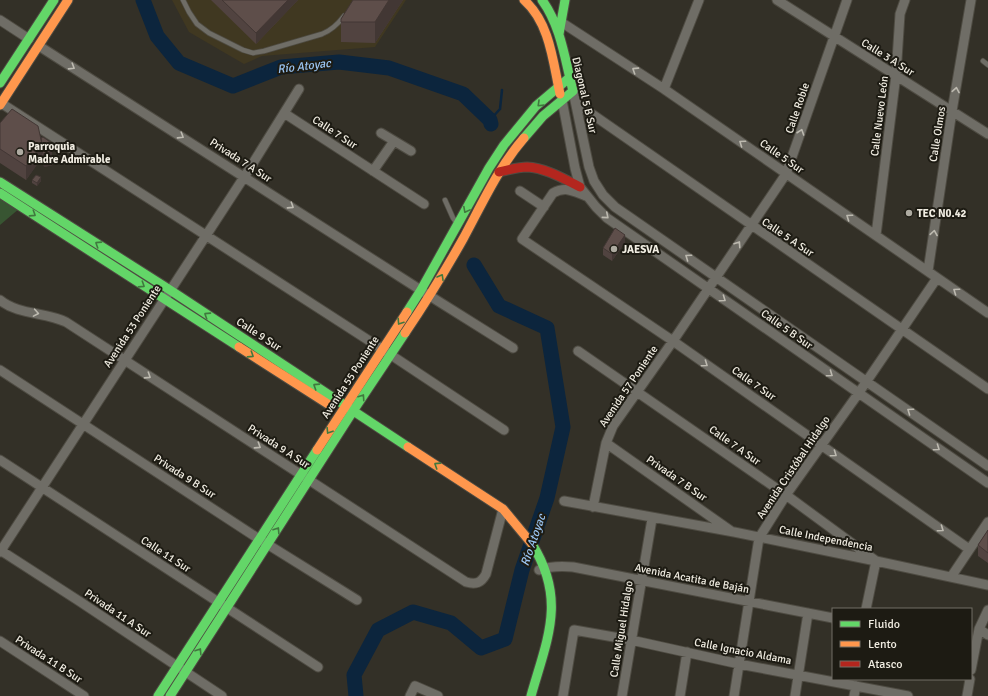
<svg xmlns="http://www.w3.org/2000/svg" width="988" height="696" viewBox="0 0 988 696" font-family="Signika,sans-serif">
<rect width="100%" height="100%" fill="#333027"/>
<path fill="#403821" d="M172,0H406L375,47L262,56L244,64L189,32Z"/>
<path fill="#385532" d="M0,196L20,208L0,225Z"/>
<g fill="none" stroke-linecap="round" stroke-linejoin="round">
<path stroke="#0c253d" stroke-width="2.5" d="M490,120L500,109L502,90"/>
<path stroke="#0c253d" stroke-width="15" d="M143,0L157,36L179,63L233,86L281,67L339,62L389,68L463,94L490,120L491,124
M356,696L354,675L378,630L413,612L451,623L481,648L505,639L522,570L547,498L563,427L547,328L499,306L474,265"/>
<g stroke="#4e4b42" stroke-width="6">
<path id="lane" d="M183,0L189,12L197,24L209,33L243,50L253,53L264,51L322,34C332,30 338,24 344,16
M983,61L988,65
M445,200L453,218L457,223"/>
</g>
<g stroke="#4e4b42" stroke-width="11">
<path id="street" d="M777,0L988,134
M0,20L29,39
M561,22L664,89L988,313
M39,46L430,296L513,348
M664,89L699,0
M573,91L589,167L594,181L603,195L615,207L988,466
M562,100L575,168L580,187L596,207L607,218L988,483
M1,103L382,349L504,430
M576,103L988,389
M284,113L424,204
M381,133L411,151
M373,171L394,141
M520,191L544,207
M586,196C573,191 566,186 553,193L522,239L673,341L969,549
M876,235L896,75L900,14L905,0
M928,271L952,111L971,0
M0,300C18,315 45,312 66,322L466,582C476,585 481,583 486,574L503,509
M578,351L786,495L876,561L866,609
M0,370L259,539L357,600
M606,443L731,531
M0,460L318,667
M564,501L734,532L876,561L988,585
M593,507L606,443L613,426L673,341L786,174L847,0
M0,550L79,601L222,696
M0,552L250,168L299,89
M539,570C550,566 561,566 573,567L833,618
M951,577L988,522
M979,629L988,635
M0,641L84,696
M971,670L979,629L988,610
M410,696L415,686L438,696
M563,696L574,630L631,640L739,664L908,696
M622,696L652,519
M680,696L687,652
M734,696L759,538L786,495L858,394L937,278
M795,696L808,613
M854,696L856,686
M967,696L970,679"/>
</g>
<g stroke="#4e4b42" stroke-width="11">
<path id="fast" d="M559,34L565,0
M0,83L54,0
M524,138L543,116L573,91C565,60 561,26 542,0
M0,182L170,290L408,447
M0,193L239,347
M407,312L421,290L489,168L504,145L536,106L569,78
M158,696L317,450
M170,696L353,411L405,333
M531,696C547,639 567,600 532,544"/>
</g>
<g stroke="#4e4b42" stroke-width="11">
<path id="slow" d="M524,0C550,23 553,62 560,94
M0,105L68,0
M405,333C426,302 445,271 463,239C482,204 498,168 524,138
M239,347L328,404
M408,447L503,509L532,544
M317,450L407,312"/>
</g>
<g stroke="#4e4b42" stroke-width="11">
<path id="jam" d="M499,172C508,170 518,167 527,167C546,168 564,179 580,187"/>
</g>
<use href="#lane" stroke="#6f6d66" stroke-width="4.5"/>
<use href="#street" stroke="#6f6d66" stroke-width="9"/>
<use href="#fast" stroke="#63d668" stroke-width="9"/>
<use href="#slow" stroke="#ff974d" stroke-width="9"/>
<use href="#jam" stroke="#b3261e" stroke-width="9"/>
</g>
<path fill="#514340" d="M211,0H298L256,44Z
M353,0H403L375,43L341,42V19Z
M0,123L52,155L53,165L44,167L42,157L26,180L0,163Z
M32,180L41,181L37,186L32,183Z
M625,242L612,261L603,255V248Z
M988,530V563L978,556V545Z"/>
<path fill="#423734" d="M288,0H298L256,44V33Z
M389,0H403L375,43V22Z
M42,144V158L26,180V166Z
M52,152V159L43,157V154Z
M53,161V165L44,167V163Z
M41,177V181L37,186V183Z
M625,235V242L612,261V254Z"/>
<path fill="#5e4e4a" stroke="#423734" d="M222,0H288L256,33Z
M353,0H389L375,22H341V19Z
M12,109L38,126L42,144L26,166L0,149V123Z
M43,137L50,142L52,152L43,154L42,150V144L41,138Z
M52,155L53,161L44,163L43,157Z
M36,175L41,177L37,183L32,180Z
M615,228L625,235L612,254L603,248Z
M988,530V553L978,545Z"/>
<defs><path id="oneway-chevron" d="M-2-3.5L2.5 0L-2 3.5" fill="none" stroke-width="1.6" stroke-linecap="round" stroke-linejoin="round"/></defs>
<g stroke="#bdbab0">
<use href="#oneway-chevron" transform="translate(72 67) rotate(32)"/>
<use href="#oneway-chevron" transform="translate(635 70) rotate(-147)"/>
<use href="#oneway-chevron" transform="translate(956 90) rotate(-80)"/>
<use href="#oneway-chevron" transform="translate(801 132) rotate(-71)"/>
<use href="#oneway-chevron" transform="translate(181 136) rotate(32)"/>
<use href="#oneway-chevron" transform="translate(742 143) rotate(-145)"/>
<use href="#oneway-chevron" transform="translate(291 206) rotate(33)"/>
<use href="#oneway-chevron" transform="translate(606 216) rotate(40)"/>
<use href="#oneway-chevron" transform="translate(849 217) rotate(-145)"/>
<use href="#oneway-chevron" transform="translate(934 233) rotate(-81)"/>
<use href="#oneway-chevron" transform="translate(738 244) rotate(-56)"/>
<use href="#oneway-chevron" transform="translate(688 257) rotate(-145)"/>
<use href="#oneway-chevron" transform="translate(956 291) rotate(-145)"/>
<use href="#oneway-chevron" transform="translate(723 299) rotate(35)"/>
<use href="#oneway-chevron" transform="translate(36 313) rotate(10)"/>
<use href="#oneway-chevron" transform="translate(705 364) rotate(35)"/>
<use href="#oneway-chevron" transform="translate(830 374) rotate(35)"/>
<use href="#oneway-chevron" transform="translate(148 376) rotate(33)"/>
<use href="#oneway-chevron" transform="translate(910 411) rotate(-145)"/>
<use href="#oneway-chevron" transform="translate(258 446) rotate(33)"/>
<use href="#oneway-chevron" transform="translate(937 448) rotate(35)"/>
<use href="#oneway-chevron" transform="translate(834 454) rotate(35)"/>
<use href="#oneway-chevron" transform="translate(941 529) rotate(35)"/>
</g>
<g stroke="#40783e">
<use href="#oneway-chevron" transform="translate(540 104) rotate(136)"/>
<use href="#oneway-chevron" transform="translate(466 210) rotate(118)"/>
<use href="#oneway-chevron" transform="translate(33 214) rotate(33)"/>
<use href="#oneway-chevron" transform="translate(98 244) rotate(-147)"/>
<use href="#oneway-chevron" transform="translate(441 277) rotate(-60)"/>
<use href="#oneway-chevron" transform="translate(142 285) rotate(33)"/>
<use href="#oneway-chevron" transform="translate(207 315) rotate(-147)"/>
<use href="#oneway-chevron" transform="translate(400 322) rotate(123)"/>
<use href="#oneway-chevron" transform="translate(251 355) rotate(33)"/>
<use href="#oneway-chevron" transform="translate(316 386) rotate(-147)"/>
<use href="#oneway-chevron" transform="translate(362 397) rotate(-56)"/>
<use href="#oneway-chevron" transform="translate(329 431) rotate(122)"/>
<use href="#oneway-chevron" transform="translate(437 465) rotate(-147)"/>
<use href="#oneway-chevron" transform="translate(277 530) rotate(-57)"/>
<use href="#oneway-chevron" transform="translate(199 651) rotate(-57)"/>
</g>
<g fill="#aeaba1" stroke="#1d1b13" stroke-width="1.5">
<circle cx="20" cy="152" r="4"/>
<circle cx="909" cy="213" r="4"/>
<circle cx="614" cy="249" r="4"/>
</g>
<g text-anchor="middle" stroke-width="4" stroke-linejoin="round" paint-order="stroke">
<g font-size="11" fill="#f1ede2" stroke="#1d1b13">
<text transform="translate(888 57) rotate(32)" y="4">Calle 3 A Sur</text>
<text transform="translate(585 95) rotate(77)" y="4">Diagonal 5 B Sur</text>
<text transform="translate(797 108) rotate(-71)" y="4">Calle Roble</text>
<text transform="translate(879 116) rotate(-83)" y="4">Calle Nuevo León</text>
<text transform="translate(335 132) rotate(33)" y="4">Calle 7 Sur</text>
<text transform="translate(937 134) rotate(-81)" y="4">Calle Olmos</text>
<text transform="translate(782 156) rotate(35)" y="4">Calle 5 Sur</text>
<text transform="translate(241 160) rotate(33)" y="4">Privada 7 A Sur</text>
<text transform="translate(788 237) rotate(34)" y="4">Calle 5 A Sur</text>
<text transform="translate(132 326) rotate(-57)" y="4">Avenida 53 Poniente</text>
<text transform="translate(787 329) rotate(35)" y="4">Calle 5 B Sur</text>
<text transform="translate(259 334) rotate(33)" y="4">Calle 9 Sur</text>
<text transform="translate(350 377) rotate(-57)" y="4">Avenida 55 Poniente</text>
<text transform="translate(754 383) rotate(35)" y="4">Calle 7 Sur</text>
<text transform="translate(628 386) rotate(-56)" y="4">Avenida 57 Poniente</text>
<text transform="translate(735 445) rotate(35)" y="4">Calle 7 A Sur</text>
<text transform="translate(279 446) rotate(33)" y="4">Privada 9 A Sur</text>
<text transform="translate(793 467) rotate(-56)" y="4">Avenida Cristóbal Hidalgo</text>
<text transform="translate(185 476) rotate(33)" y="4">Privada 9 B Sur</text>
<text transform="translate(677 478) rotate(35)" y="4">Privada 7 B Sur</text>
<text transform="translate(826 538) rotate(11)" y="4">Calle Independencia</text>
<text transform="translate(166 554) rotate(33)" y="4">Calle 11 Sur</text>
<text transform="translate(692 578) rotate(11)" y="4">Avenida Acatita de Baján</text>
<text transform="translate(118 613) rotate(34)" y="4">Privada 11 A Sur</text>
<text transform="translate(621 629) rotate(-81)" y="4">Calle Miguel Hidalgo</text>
<text transform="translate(743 651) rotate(11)" y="4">Calle Ignacio Aldama</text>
<text transform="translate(49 659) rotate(33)" y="4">Privada 11 B Sur</text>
</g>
<g font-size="11" font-weight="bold" fill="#f1ede2" stroke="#1d1b13" text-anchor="start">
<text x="28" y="150">Parroquia<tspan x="28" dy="13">Madre Admirable</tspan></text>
<text x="917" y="217">TEC N0.42</text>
<text x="622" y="253">JAESVA</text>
</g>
<g font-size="12" font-style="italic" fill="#9ac4f2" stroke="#1d1b13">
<text transform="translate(304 66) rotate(-7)" y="4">Río Atoyac</text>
<text transform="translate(533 540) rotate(-71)" y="4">Río Atoyac</text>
</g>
</g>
<rect x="832" y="608" width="140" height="72" fill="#1d1b13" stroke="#726f66"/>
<rect x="840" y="621" width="20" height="6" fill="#63d668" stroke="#726f66"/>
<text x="868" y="628" font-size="12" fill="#f1ede2">Fluido</text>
<rect x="840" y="641" width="20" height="6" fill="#ff974d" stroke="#726f66"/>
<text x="868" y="648" font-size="12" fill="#f1ede2">Lento</text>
<rect x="840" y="661" width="20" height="6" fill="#b3261e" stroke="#726f66"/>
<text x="868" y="668" font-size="12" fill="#f1ede2">Atasco</text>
</svg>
